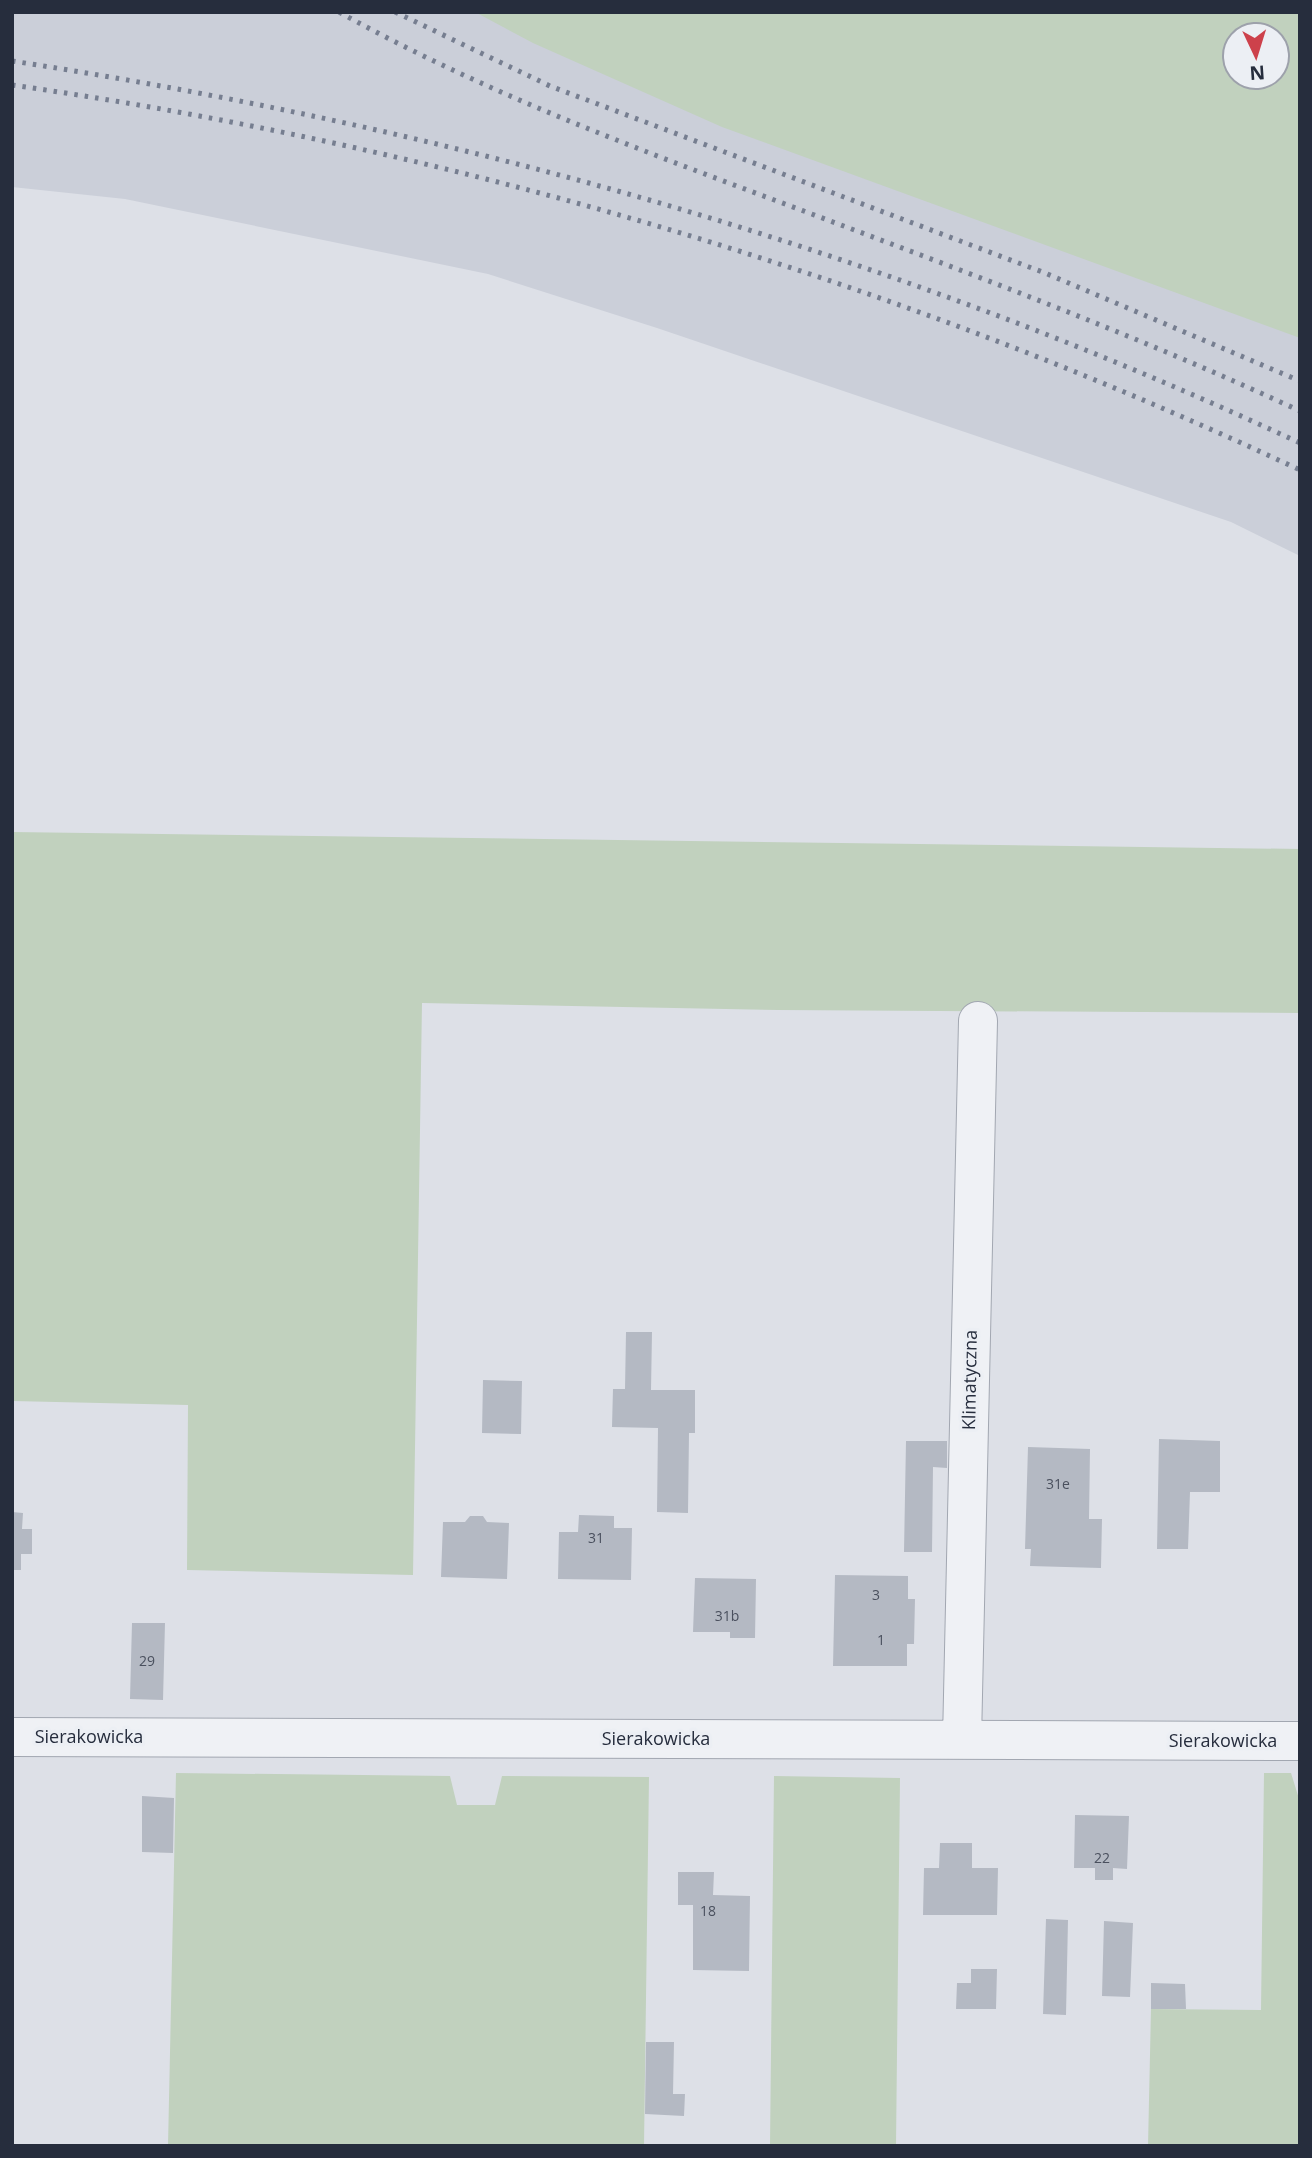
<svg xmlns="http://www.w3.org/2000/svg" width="1312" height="2158" viewBox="0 0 1312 2158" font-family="'Open Sans',sans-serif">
<rect width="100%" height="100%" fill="#dde0e7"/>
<path fill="#cbcfd9" d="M12,12H483L1300,297V556L1231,522L657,328L488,274L125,199L12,187Z"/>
<path fill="#c1d1be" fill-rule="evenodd" d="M475,12H1300V338L722,127L533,43ZM1235,35H1277V77H1235Z
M12,832L1300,849V1013L778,1010L422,1003L413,1575L187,1570L188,1405L12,1401Z
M176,1773L450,1776L457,1805H495L502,1776L649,1777L644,2146H168Z
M1264,1773H1291L1300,1802V2146H1148L1151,2009L1261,2010Z
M774,1776L900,1778L896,2146H770Z"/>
<path fill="#b4b9c3" d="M626,1332H652L651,1390H695V1433H689L688,1513L657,1512L658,1428L612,1427L613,1389H625Z
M483,1380L522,1381L521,1434L482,1433Z
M1159,1439L1220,1441V1492H1190L1188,1549H1157Z
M906,1441H947V1468L933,1467L932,1552H904Z
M1028,1447L1090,1449L1089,1519H1102L1101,1568L1030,1566L1031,1549H1025Z
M12,1512L23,1513L22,1529H32V1554H21V1570H12Z
M579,1515L614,1516V1528H632L631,1580L558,1579L559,1532H578Z
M470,1516H483L487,1522L509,1523L507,1579L441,1577L443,1522H465Z
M835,1575L908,1576V1599H915L914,1644H907V1666H833Z
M695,1578L756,1579L755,1638H730V1632H693Z
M132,1623H165L163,1700L130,1699Z
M142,1796L174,1798L173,1853L142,1852Z
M1075,1815L1129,1816L1127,1869L1113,1868V1880H1095V1868H1074Z
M940,1843H972V1868H998L997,1915H923L924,1868H939Z
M678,1872H714L713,1895L750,1896L749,1971L693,1970V1905H678Z
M1046,1919L1068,1920L1066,2015L1043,2014Z
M1104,1921L1133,1923L1130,1997L1102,1996Z
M971,1969H997L996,2009H956L957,1983H971Z
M1151,1983L1185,1984L1186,2009H1151Z
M646,2042H674L673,2094H685L684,2116L645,2114Z"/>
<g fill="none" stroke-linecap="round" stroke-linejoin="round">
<g stroke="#a2a7b1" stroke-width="40">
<path id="minor" d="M12,1737L1300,1741
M962,1740L978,1021"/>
</g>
<use href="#minor" stroke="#eff1f5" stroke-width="38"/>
<path stroke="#767e90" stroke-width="5" stroke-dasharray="3.5 7" stroke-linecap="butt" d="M339,12C481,91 632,147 785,204C958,269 1132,333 1300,411
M395,12L550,86L1045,273L1300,381
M12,61C460,130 888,251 1300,443
M12,85C457,149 893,279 1300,470"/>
</g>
<g text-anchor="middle" stroke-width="7" stroke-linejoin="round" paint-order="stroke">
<g font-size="14" fill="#4a505e">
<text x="1058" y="1489">31e</text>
<text x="596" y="1543">31</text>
<text x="876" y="1600">3</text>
<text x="727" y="1621">31b</text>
<text x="881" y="1645">1</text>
<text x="147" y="1666">29</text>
<text x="1102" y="1863">22</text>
<text x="708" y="1916">18</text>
</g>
<g font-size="18" fill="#262d3d" stroke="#eceff4">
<text transform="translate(970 1380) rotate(-89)" y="6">Klimatyczna</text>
<text x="89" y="1743">Sierakowicka</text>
<text x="656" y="1745">Sierakowicka</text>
<text x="1223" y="1747">Sierakowicka</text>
</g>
</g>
<rect width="1312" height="2158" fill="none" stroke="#262d3d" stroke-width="28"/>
<g transform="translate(1256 56) rotate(176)"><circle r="33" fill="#eceff4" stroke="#9da1ab" stroke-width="2"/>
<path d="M0-5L12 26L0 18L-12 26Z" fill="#cd414b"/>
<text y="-10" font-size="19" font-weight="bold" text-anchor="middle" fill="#262d3d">N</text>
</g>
</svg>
